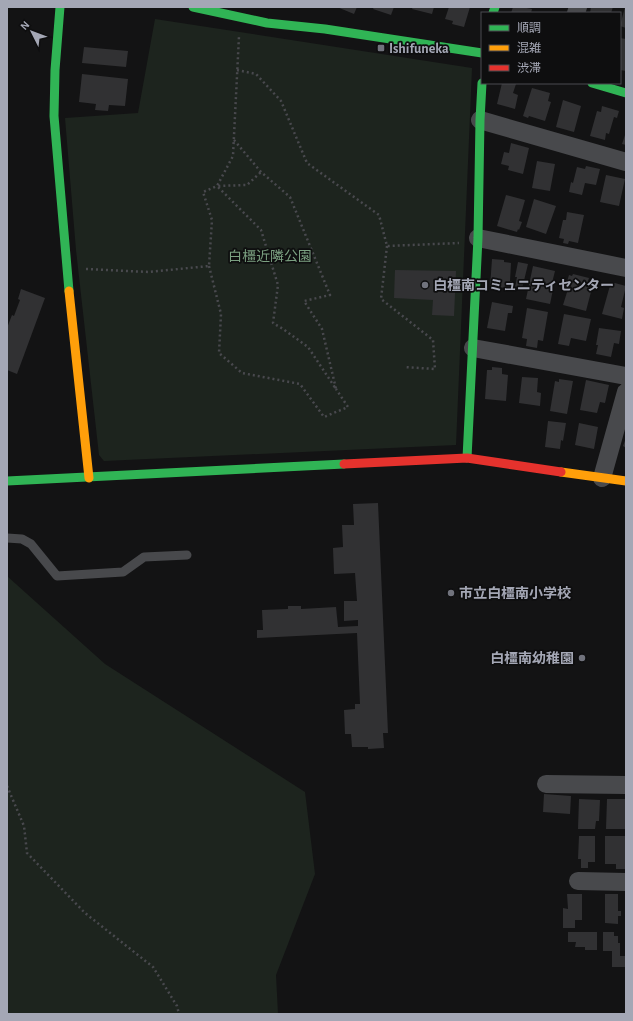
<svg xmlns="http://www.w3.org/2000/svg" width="633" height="1021" viewBox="0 0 633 1021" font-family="'Alegreya Sans','Noto Sans JP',sans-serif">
<rect width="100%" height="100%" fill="#131314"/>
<path fill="#1d241e" d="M155,19L472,68L456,445L104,461L99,455L76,250L65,118L138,113Z
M7,576L105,664L305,792L315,874L276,975L278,1014H7Z"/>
<path fill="#313133" d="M337,7H357L354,14Z
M374,7H394L391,15L373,9Z
M413,7H434L432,14L412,9Z
M449,7H470L464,27L452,24L453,21L445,19Z
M513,7H521L532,9L531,13H511Z
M591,7H613L611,13H590Z
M625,7H626V28L620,26Z
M620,38L626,39V71L620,70Z
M84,47L128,51L126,67L82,63Z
M82,74L128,79L125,106L109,105L108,111L95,110L96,104L79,102Z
M502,83L516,84L513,93L518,95L515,109L497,104Z
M532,88L550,93L548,101L551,102L545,121L529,116L528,118L523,116Z
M563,100L581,106L574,132L556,127Z
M602,106L619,111L617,118L614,117L609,134L606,133L605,140L590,136L597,111L601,112Z
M626,132V145L622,144Z
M511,143L529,148L523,174L508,170L509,166L501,164L504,152L509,153Z
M537,161L555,164L550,191L532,188Z
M586,166L600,169L596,185L585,183L582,195L569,192L571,182L573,183L577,167L585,169Z
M606,175L625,179L619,206L600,202Z
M506,195L525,200L519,221L522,222L519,230L518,229L517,232L497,226Z
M534,199L556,206L546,234L526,227Z
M567,212L584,215L578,243L569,241L568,244L563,243L564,239L559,238L563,220H566Z
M492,259L504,260V262L511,263L510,281H512V288L490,287Z
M518,262L528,264L522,289L515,287L517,277H515Z
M533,266L555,271L553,279L555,280L550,304L526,299Z
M395,270L456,271L454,316L432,315L433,300L394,298Z
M573,274L589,278L586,287L592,288L586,311L563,305L568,289L565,288L569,275L572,276Z
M611,282L626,286L621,307L624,308L622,319L602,314Z
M21,289L45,298L17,374L7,370V328L12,315L14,316L20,300L18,299Z
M492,302L513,306L512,313H508L505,331L487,328Z
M527,308L548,312L543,341L538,340L537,348L526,346L527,339L522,338Z
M564,314L591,319L586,341L571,338L569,346L558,344Z
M599,328L621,331L619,344L614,343L611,357L596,354L598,345H596Z
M492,367L502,368V374L508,375L506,401L485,399L487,370H492Z
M522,377L538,378L537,392L541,393L540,406L519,403Z
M559,379L573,381L567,414L550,411L555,381L559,382Z
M586,380L609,385L605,403L600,402L597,413L580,410Z
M548,421L566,423L563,441L561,440L560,449L545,447Z
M579,423L598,427L594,449L575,445Z
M626,438V448L623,446Z
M378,503L388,733H383L384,748L368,749V747H352L351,734H345L344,710L355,709V704H360L357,633L257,638V630H263L262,610L288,609V606H301V609L336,607L338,627L358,626V620L344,621V601H357L355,573L334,574L333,548L343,547L342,525H354L353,504Z
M544,794L571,796L570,814L543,812Z
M579,799L600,800L599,821H596L595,829H578Z
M607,799H626V829H606Z
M579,836H595V862H588V868H581V859H578Z
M605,836H626V869H616V864H605Z
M567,894H582V920H575V928H563V908L568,909Z
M605,894H618V911H621V916H618V924L605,923Z
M568,932H597V950H585V947H575L576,942H568Z
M603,932H614V936H618V943H620V956H626V967H612V951H603Z"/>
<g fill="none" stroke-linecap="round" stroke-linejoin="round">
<path stroke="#49494e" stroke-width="2.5" stroke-dasharray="2 3" stroke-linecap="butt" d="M237,70L256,74L281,101L307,163L379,215L387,246L459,243
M234,140L261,172L290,197L330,295L304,301L322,329L336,389L308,347L283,329L273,323L278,285L261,230L217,186L247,185L261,172
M387,246L381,299L433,340L435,369L404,367
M209,266L221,314L219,353L242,373L300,384L324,417L348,407L336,389
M86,269L149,272L209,266L212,220L203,192L217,186L233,156L239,36
M7,786L24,826L27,853L85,913L153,967L177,1006L179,1014"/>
<path stroke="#48494c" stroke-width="9" d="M7,538L22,539L31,544L57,576L123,572L144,557L187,555"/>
<path stroke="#48494c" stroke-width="18" d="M576,13L578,7
M480,120L626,162
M478,238L626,268
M473,348L626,376
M602,478L626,392
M546,784L626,785
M578,881L626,882"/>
<path stroke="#30b455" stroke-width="9" d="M60,7L55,70L54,116L69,291
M193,7L267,23L325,29L482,53
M493,13L495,7
M592,83L626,93
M467,458L478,238L480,120L482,83
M7,481L344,464"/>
<path stroke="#ff9f0a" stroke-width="9" d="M69,291L89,478
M561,472L626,481"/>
<path stroke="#e5322d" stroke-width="9" d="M344,464L467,458L561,472"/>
</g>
<g fill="#71737d" stroke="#0e0e0f" stroke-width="1.5">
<rect x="377" y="44" width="8" height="8" rx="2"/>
<circle cx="425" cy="285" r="4"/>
<circle cx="451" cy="593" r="4"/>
<circle cx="582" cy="658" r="4"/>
</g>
<g text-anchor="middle" stroke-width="3.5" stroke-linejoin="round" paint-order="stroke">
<g font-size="14" font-weight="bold" fill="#a4a7b5" stroke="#0e0e0f" text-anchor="start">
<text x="389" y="53">Ishifuneka</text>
<text x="433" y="290">白橿南コミュニティセンター</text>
<text x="459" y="598">市立白橿南小学校</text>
<text x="574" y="663" text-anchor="end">白橿南幼稚園</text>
</g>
<g font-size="14" fill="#7ba081" stroke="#0e0e0f">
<text x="270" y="261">白橿近隣公園</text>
</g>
</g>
<rect width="633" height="1021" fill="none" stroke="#a4a7b5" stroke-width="16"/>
<rect x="481" y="12" width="140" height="72" fill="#0e0e0f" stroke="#4a4b51"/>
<rect x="489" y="25" width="20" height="6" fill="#30b455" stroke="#4a4b51"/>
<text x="517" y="32" font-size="12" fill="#a4a7b5">順調</text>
<rect x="489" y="45" width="20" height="6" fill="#ff9f0a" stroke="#4a4b51"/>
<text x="517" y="52" font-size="12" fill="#a4a7b5">混雑</text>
<rect x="489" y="65" width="20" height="6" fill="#e5322d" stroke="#4a4b51"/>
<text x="517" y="72" font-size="12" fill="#a4a7b5">渋滞</text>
<g transform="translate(32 32) rotate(312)" stroke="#0e0e0f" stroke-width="3" paint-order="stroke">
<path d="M0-3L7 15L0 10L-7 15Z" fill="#a4a7b5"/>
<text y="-6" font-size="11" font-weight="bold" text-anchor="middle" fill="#a4a7b5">N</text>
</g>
</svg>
